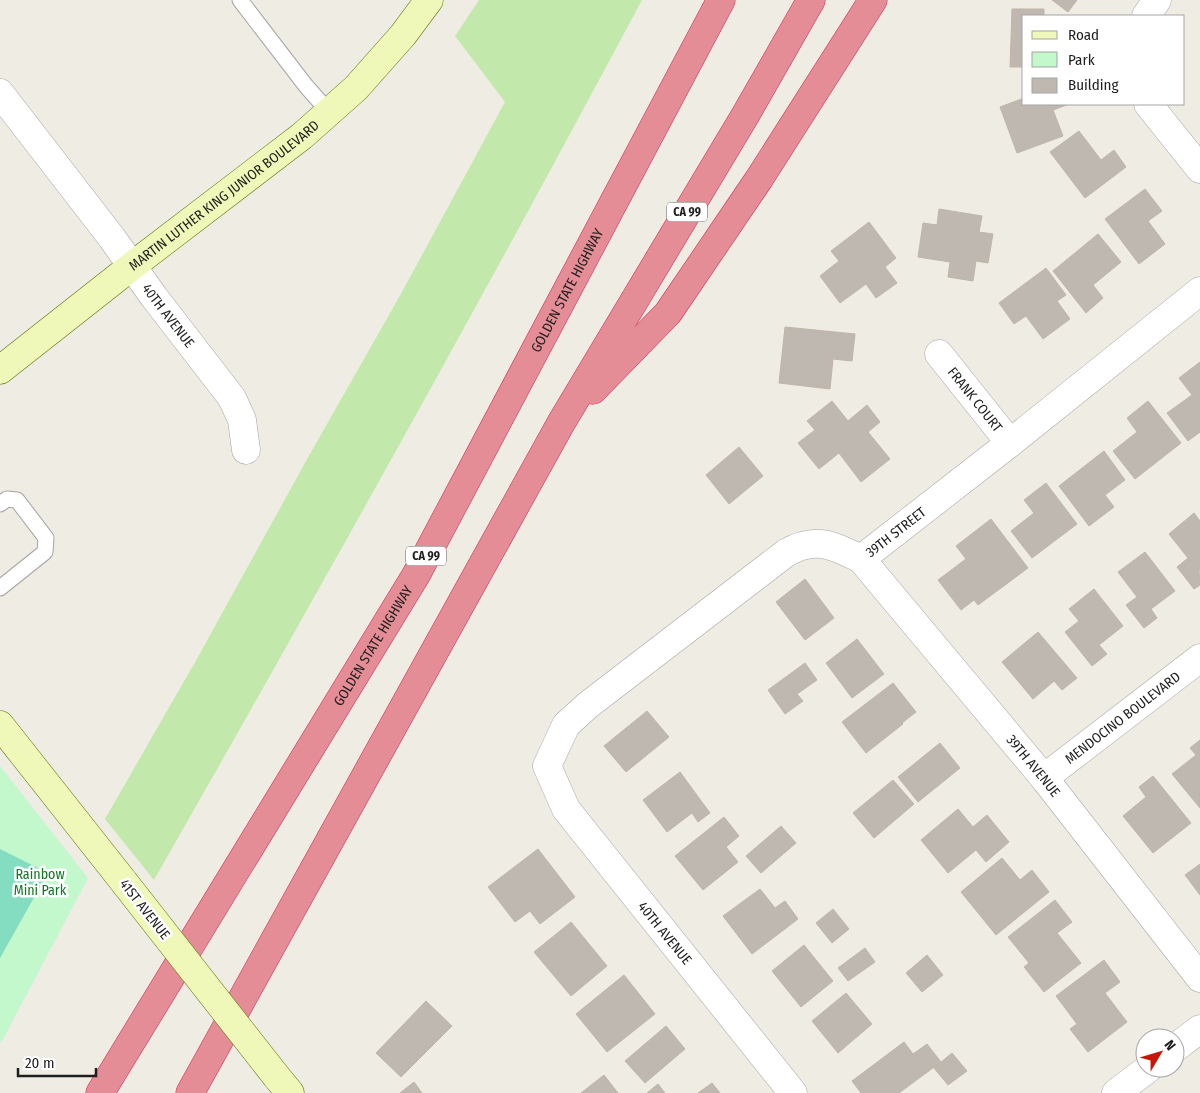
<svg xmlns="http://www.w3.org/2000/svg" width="1200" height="1093" viewBox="0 0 1200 1093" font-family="'Fira Sans Condensed',sans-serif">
<rect width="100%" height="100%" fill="#efece4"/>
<path fill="#c3e8ab" d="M479,0H642C484,296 320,589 154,880L105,819L198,657L306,461L402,292L505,102L455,36Z"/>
<path fill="#c2f8cb" d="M0,766L88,878L1,1043L0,1042Z"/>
<path fill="#84dcc1" d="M0,849L42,870L45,878L0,958Z"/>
<path fill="#bfb8b0" stroke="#c0b4a7" d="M1052,0H1077L1068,12Z
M1012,9H1044V16H1024V67H1010Z
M1024,98V104H1069L1053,110L1063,136L1017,153L1000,107Z
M1079,131L1101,160L1114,150L1126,167L1085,198L1050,152Z
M1145,189L1162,211L1148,221L1165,244L1139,264L1105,219Z
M939,209L982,216L979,232L993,234L988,263L976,261L973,281L948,277L950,262L918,257L923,223L937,225Z
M869,222L896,258L885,267L897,283L876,298L866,284L840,303L820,276L839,261L831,251Z
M1098,234L1121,262L1093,285L1103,298L1086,313L1053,271Z
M1046,268L1066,295L1057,301L1070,319L1043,339L1026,316L1014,324L999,303Z
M785,327L855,334L852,361L833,359L830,389L779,383Z
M1200,362V432L1188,441L1167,413L1192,395L1179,378Z
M832,401L848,421L867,405L880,422L868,432L890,459L861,482L839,453L819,469L798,443L815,430L807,421Z
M1148,401L1181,443L1135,479L1113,451L1137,432L1127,418Z
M739,447L763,476L729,504L706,475Z
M1104,451L1125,480L1105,495L1114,507L1089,526L1059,486Z
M1046,483L1077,524L1032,558L1011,531L1034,513L1024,500Z
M1194,513L1200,521V569H1199L1200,585L1194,589L1177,567L1188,558L1169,534Z
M991,519L1028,568L978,605L974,600L961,610L938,580L966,559L956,546Z
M1145,552L1175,591L1151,609L1157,618L1144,628L1126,605L1137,597L1118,572Z
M805,579L834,618L805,640L776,602Z
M1094,589L1123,626L1099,645L1107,654L1092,666L1065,632L1079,621L1069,609Z
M1038,632L1077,678L1062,690L1054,681L1033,699L1002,662Z
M857,639L884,674L852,698L826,663Z
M805,663L817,680L797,694L803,701L785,714L768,690Z
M893,683L916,712L902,723L903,724L866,753L842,722Z
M647,711L669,737L626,772L604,746Z
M1200,740V808L1172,774L1196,755L1190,748Z
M940,743L960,768L918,802L898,777Z
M680,772L710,813L698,822L692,813L667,832L643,800Z
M1153,776L1191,823L1153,853L1123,816L1146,797L1139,787Z
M893,780L914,804L874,838L853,813Z
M958,809L973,827L987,815L1009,842L986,862L976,850L948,873L921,840Z
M724,817L739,836L726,847L738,862L703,890L675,856Z
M781,826L796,843L761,873L746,856Z
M538,849L575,897L540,924L530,911L515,922L488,887Z
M1002,858L1020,880L1032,870L1049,892L996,935L961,892Z
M1200,864V895L1185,875Z
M760,889L775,908L785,901L798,919L752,954L723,916Z
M1055,900L1072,922L1057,933L1081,963L1044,992L1024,967L1029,963L1008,937Z
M833,909L849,929L832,943L816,923Z
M571,922L607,966L571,996L534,952Z
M804,945L833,981L801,1007L772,971Z
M865,948L875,962L848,981L838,968Z
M927,955L943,975L922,992L906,973Z
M1104,960L1120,982L1105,993L1127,1022L1088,1052L1070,1029L1077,1024L1056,996Z
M624,975L655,1014L607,1052L576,1014Z
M846,993L872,1024L838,1053L812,1021Z
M426,1001L452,1026L401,1077L376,1053Z
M666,1026L685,1049L645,1083L625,1061Z
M904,1042L913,1054L927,1044L941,1062L899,1093H861L852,1081Z
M952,1053L967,1071L948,1085L934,1068Z
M604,1075L618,1093H581Z
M414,1082L422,1093H400Z
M712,1083L720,1093H698Z
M658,1084L665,1093H647Z"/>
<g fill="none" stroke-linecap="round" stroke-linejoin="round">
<g stroke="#a5a5a5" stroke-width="17">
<path id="lane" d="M240,0L306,86L329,112
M0,504L7,499L17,500L46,538L45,552L0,588"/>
</g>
<g stroke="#a5a5a5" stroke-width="29">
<g id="street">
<path d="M1146,16L1157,0"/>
<path id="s1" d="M0,93L112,238L154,297L232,398L242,420L246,450"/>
<path d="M1148,104L1200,169"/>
<path id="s2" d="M939,354L1010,443"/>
<path id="s3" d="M861,559L1010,443L1200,291"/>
<path id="s4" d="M1044,778L1200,658"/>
<path d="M1175,1048L1200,1029"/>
<path id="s5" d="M793,1093L566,809L547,766L566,725L588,705L786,553C816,536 832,545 861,559L1044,778L1200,978"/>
<path d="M1116,1093L1149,1068"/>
</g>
</g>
<g stroke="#5d7208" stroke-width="29">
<g id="secondary">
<path id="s6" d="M0,370L132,266L302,136L356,88L403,35L429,0"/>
<path d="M0,725L124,882"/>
<path d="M276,1076L290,1093"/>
</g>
</g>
<g stroke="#d52854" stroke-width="29">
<g id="highway">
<path d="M593,390L668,313L759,179L873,0"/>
<path id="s7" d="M100,1093L416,575L721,0"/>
<path d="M190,1093L561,423L746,114L811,0"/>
</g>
</g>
<use href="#lane" stroke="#fff" stroke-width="15"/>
<use href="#street" stroke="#fff" stroke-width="28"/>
<use href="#secondary" stroke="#eff8b9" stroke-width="28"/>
<use href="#highway" stroke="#e48d96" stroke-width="28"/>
<g stroke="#5d7208" stroke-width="29" stroke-linecap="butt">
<path id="secondary-bridge" d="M124,882L276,1076"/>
</g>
<use href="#secondary-bridge" stroke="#eff8b9" stroke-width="28"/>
</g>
<g text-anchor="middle" stroke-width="5" stroke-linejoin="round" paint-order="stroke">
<g fill="#fff" stroke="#626262" stroke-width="1">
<rect x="667" y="202.5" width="40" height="19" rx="4"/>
<rect x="406" y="546.5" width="40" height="19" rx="4"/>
</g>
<g font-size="12" font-weight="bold" fill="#1e1e1e">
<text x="687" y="216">CA 99</text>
<text x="426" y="560">CA 99</text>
</g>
<g font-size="14" fill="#1e1e1e" stroke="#fff">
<text dy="5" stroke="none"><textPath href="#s6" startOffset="284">MARTIN LUTHER KING JUNIOR BOULEVARD</textPath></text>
<text dy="5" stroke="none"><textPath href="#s7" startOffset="929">GOLDEN STATE HIGHWAY</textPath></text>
<text dy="5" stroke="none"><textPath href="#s1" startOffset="279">40TH AVENUE</textPath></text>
<text dy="5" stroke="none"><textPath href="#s2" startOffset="58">FRANK COURT</textPath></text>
<text dy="5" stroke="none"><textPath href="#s3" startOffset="44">39TH STREET</textPath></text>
<text dy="5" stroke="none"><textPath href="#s7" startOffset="524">GOLDEN STATE HIGHWAY</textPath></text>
<text dy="5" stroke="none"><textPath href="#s4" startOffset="99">MENDOCINO BOULEVARD</textPath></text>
<text dy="5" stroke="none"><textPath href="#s5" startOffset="1084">39TH AVENUE</textPath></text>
<text transform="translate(145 909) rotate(52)" y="5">41ST AVENUE</text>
<text transform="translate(665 933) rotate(51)" y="5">40TH AVENUE</text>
</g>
<g font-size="14" fill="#0e7920" stroke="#fff">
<text x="40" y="879">Rainbow<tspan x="40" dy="16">Mini Park</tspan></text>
</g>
</g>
<rect x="1022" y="15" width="162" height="90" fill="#ffffff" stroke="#a5a5a5"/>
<rect x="1032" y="31" width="25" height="8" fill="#eff8b9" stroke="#a5a5a5"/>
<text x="1068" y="40" font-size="15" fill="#1e1e1e">Road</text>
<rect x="1032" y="52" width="25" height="15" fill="#c2f8cb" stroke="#a5a5a5"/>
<text x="1068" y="65" font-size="15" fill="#1e1e1e">Park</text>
<rect x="1032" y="78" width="25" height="15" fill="#bfb8b0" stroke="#a5a5a5"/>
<text x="1068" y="90" font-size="15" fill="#1e1e1e">Building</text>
<g transform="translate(1160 1053) rotate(52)"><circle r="24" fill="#ffffff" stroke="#a5a5a5"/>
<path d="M0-4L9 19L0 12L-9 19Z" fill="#c61605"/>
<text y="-8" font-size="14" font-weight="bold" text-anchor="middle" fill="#1e1e1e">N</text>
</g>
<path d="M18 1068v8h78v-8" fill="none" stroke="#1e1e1e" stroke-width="2.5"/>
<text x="25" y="1068" font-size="15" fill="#1e1e1e" stroke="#ffffff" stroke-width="4" paint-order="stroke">20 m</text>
</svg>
